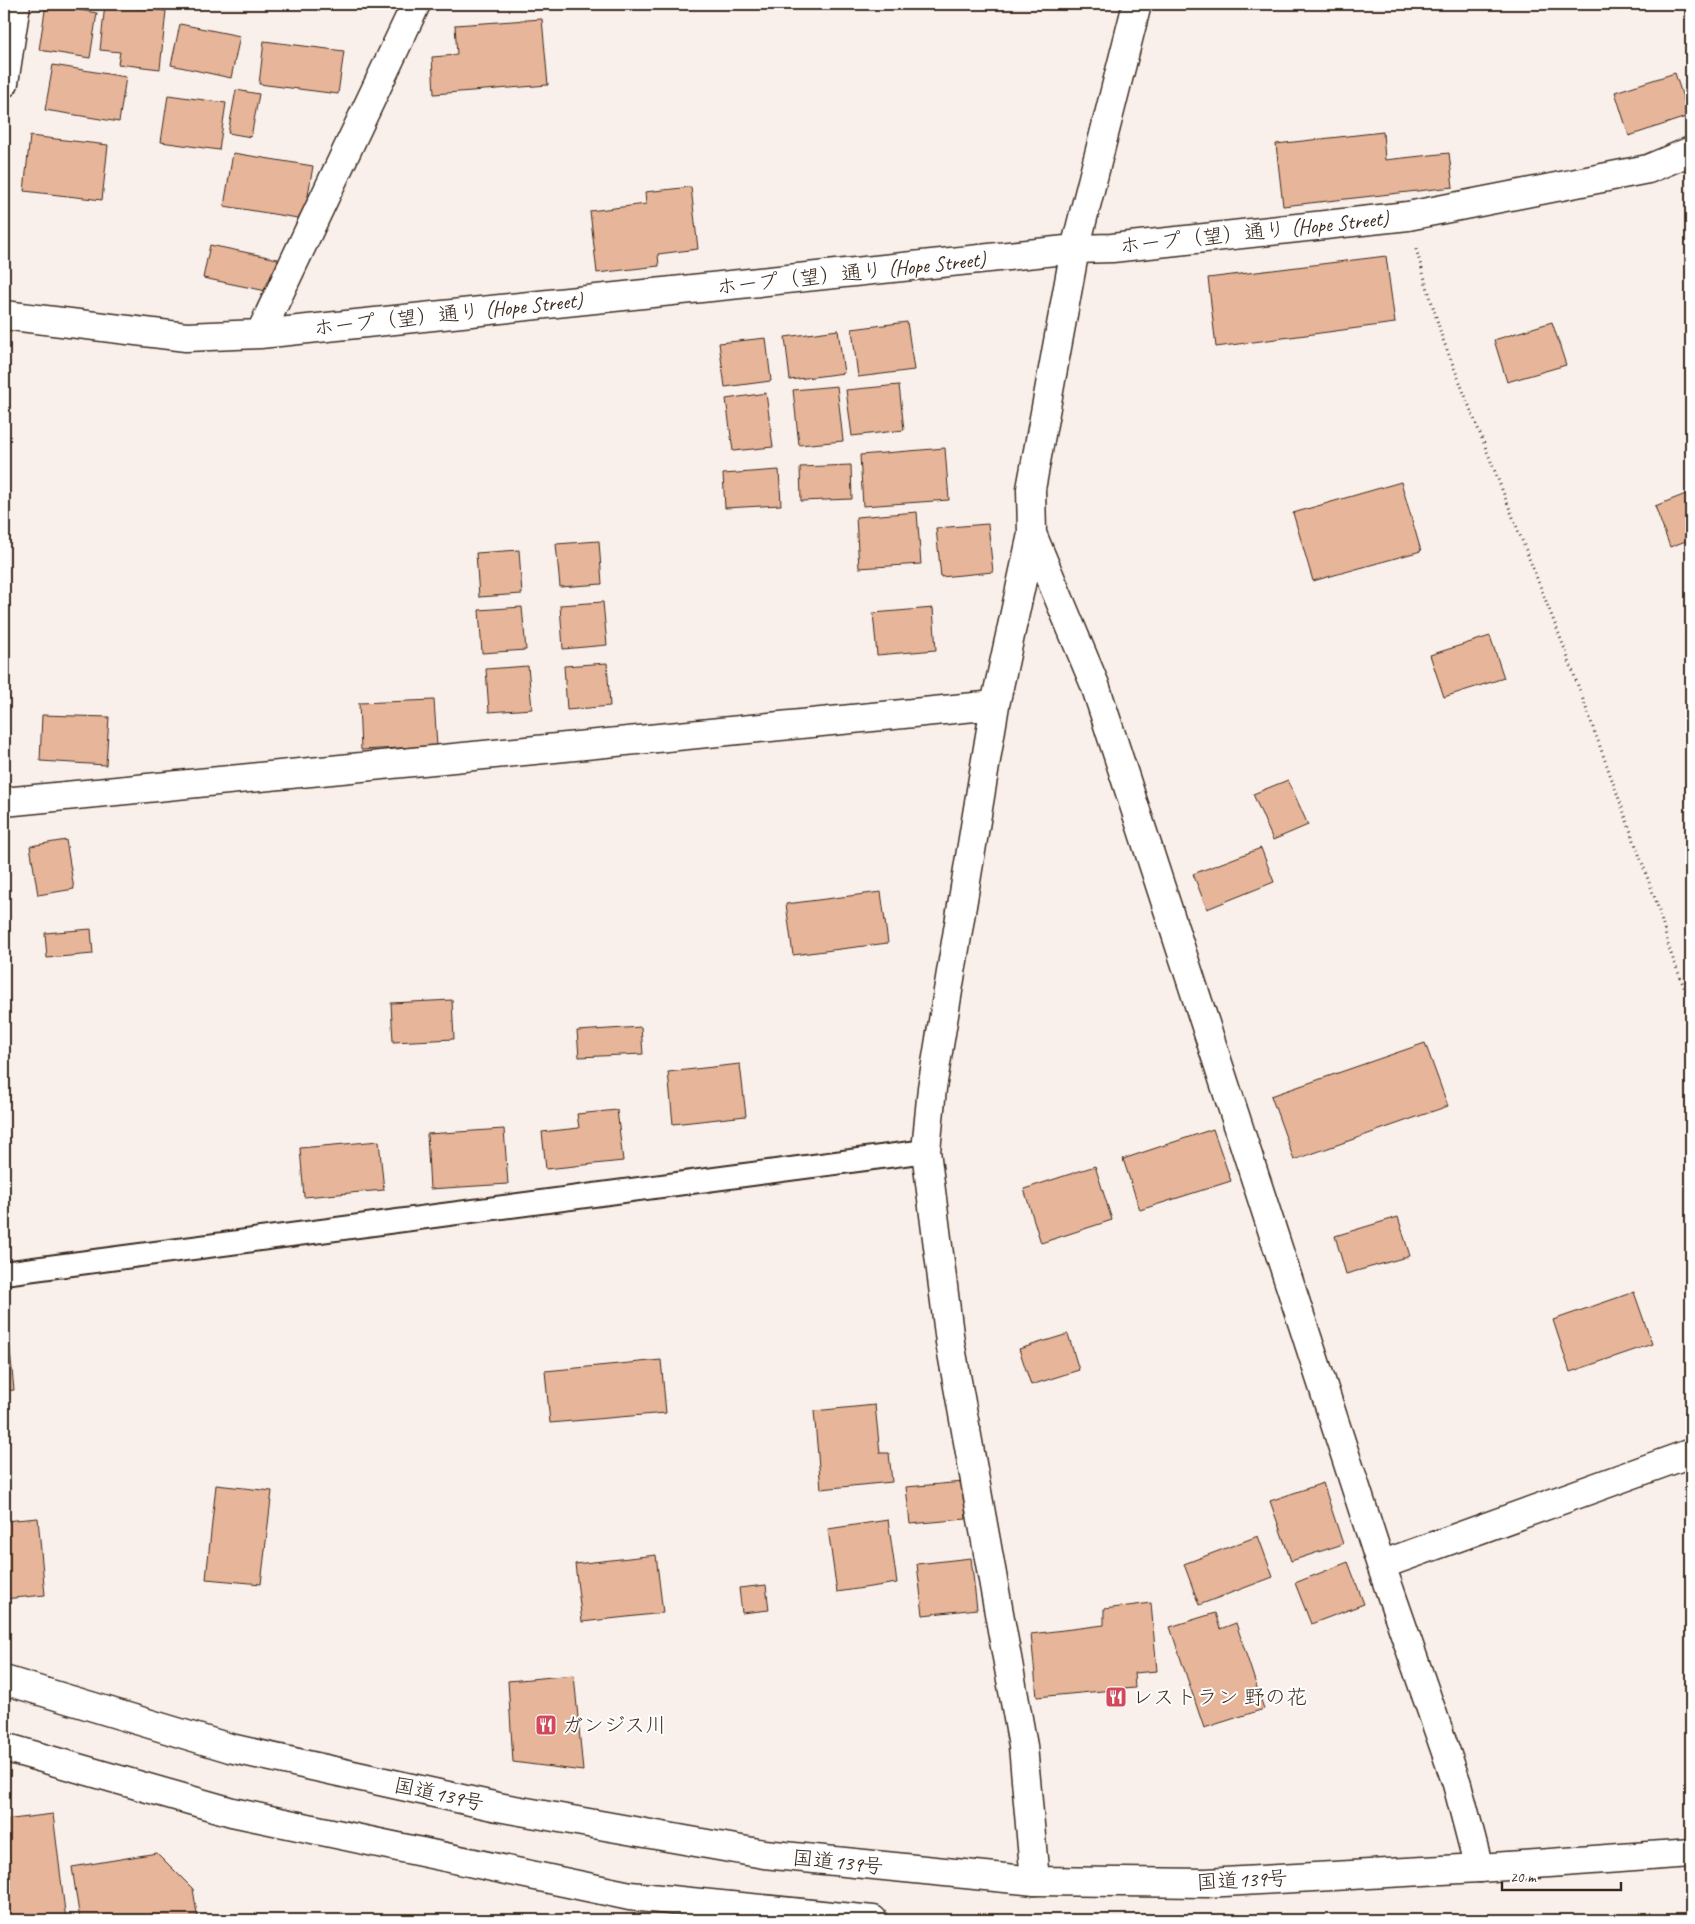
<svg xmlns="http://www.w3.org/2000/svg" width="1695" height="1924" viewBox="0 0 1695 1924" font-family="Caveat,'Klee One',sans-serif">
<rect width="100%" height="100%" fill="#faf0eb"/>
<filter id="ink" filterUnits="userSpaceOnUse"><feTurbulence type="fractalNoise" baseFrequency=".02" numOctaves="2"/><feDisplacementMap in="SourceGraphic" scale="10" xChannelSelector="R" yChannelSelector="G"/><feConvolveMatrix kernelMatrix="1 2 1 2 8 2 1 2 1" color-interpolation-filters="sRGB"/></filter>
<g filter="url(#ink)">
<path fill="#e7b599" stroke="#3b2a1e" d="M46,4L97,13L90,58L39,50Z
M105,4L166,11L160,69L118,64L120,52L100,50Z
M542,19L548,85L434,94L432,57L457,55L455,25Z
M180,24L240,36L231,78L171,65Z
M264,41L344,51L338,94L259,84Z
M53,65L126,77L119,122L45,110Z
M1675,73L1689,116L1629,136L1615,92Z
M236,90L259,94L251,137L228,133Z
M168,95L226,103L219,150L161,142Z
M1383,132L1385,160L1449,153L1453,187L1283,206L1276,144Z
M30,136L108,145L102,200L24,191Z
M233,153L313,166L304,219L224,206Z
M691,187L698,249L658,254L659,266L597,273L590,211L646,204L645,192Z
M210,245L278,259L271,292L203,278Z
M1386,256L1395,323L1216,347L1208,278Z
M907,322L914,370L858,377L852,329Z
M1552,322L1566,365L1507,382L1494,340Z
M838,330L844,373L790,380L785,337Z
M766,338L771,381L725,387L719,343Z
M899,385L904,430L852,436L846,390Z
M837,386L843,441L799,445L793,390Z
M766,393L773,447L733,451L726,399Z
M945,448L949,500L863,506L860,455Z
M851,465L852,499L801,501L800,467Z
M779,470L781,505L725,508L723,474Z
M1401,482L1421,551L1313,581L1293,513Z
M1691,492V539L1670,547L1655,506Z
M917,512L921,564L859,568L856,517Z
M988,524L993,572L941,577L936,528Z
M599,541L602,584L560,587L556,544Z
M519,550L522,594L479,597L476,553Z
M603,602L607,645L563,649L560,605Z
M522,607L526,650L482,653L479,610Z
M933,608L936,650L877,655L873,613Z
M1490,636L1504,678L1444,697L1430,655Z
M607,663L610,706L567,710L564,666Z
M528,666L532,709L489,712L486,669Z
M434,700L437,746L361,750L359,703Z
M42,715L109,717L106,765L40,761Z
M1288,780L1308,825L1273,840L1253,794Z
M66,840L74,889L38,895L30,846Z
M1261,848L1274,882L1207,909L1193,874Z
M881,892L888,943L793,955L786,904Z
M91,929L93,954L47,958L45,933Z
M452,1000L454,1039L393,1042L391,1003Z
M641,1027L643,1054L579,1057L577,1031Z
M1425,1043L1448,1106L1294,1160L1271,1096Z
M740,1064L746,1116L673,1124L668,1072Z
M617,1110L623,1161L546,1169L542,1132L579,1128L577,1114Z
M504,1129L508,1184L430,1189L427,1134Z
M1213,1129L1231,1181L1140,1210L1123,1159Z
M379,1141L384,1190L304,1197L300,1148Z
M1095,1166L1112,1220L1041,1243L1024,1189Z
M1398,1217L1410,1256L1346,1274L1335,1236Z
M1634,1292L1652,1344L1570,1372L1553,1320Z
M4,1330H8L14,1390L4,1391Z
M1068,1334L1079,1370L1031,1385L1019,1349Z
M661,1360L666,1413L550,1423L545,1371Z
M875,1405L880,1453H889L892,1482L821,1489L814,1411Z
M963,1482L966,1519L910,1524L906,1487Z
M1323,1483L1343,1544L1291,1561L1270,1501Z
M216,1485L272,1491L261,1584L206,1579Z
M38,1518L45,1595L4,1599V1521Z
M888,1520L897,1583L837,1592L828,1529Z
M1258,1536L1273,1577L1199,1605L1184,1564Z
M656,1555L663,1613L582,1622L575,1564Z
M971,1558L977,1609L923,1615L917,1564Z
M1348,1562L1364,1604L1311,1624L1295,1583Z
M766,1585L769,1610L742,1613L739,1588Z
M1151,1603L1157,1671L1134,1673L1135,1688L1037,1697L1031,1634L1104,1625V1609Z
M1215,1613L1220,1629L1236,1623L1264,1709L1204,1728L1170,1627Z
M574,1675L583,1771L513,1762L508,1681Z
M53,1814L66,1920H4V1820Z
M157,1853L193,1889L198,1920H80L72,1867Z"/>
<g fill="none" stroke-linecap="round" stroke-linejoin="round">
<g stroke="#3b2a1e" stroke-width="26">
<path id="service" d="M4,1273L926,1151"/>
</g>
<g stroke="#3b2a1e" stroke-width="31">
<path id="minor" d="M4,83L16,4
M4,315L186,337L260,334L1075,249L1112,248L1408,216L1648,169L1691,151
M260,334L416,4
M1032,534L1095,685L1381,1565L1457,1784L1479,1868
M4,802L995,705
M1381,1565L1691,1453
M1035,1881L1023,1746L950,1342L926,1151L932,1088L995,705L1032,534L1031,489L1075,249L1137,4"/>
</g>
<g stroke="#3b2a1e" stroke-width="31">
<path id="trunk" d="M4,1680L230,1748L498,1807L764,1854L1035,1881L1206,1883L1479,1868L1691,1853
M4,1747L232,1812L630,1896L873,1920"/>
</g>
<path stroke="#3b2a1e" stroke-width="3" stroke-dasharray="1 4" stroke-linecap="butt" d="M1416,249L1442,337L1564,647L1657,904L1670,951L1691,1005"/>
<use href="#service" stroke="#fff" stroke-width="22"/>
<use href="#minor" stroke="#fff" stroke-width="28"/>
<use href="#trunk" stroke="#fff" stroke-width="28"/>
</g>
</g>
<defs>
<g id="restaurant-square" transform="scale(1.125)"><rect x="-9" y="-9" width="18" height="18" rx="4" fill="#d1495b" stroke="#fff"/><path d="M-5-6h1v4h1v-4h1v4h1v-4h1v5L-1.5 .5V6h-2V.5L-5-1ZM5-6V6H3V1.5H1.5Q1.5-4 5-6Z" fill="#fff"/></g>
</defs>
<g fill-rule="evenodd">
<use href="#restaurant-square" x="1116" y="1697"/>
<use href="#restaurant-square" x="546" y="1725"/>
</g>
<g text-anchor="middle" stroke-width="4" stroke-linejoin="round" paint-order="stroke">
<g font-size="21" fill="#3b2a1e" stroke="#fff">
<text transform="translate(1254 232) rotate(-6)" y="7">ホープ（望）通り (Hope Street)</text>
<text transform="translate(851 273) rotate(-6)" y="7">ホープ（望）通り (Hope Street)</text>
<text transform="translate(448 314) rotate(-6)" y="7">ホープ（望）通り (Hope Street)</text>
<text transform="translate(439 1794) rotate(12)" y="7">国道139号</text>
<text transform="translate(838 1862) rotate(6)" y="7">国道139号</text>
<text transform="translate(1242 1880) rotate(-3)" y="7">国道139号</text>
</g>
<g font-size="21" fill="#3b2a1e" stroke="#fff" text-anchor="start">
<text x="1132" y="1704">レストラン 野の花</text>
<text x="562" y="1732">ガンジス川</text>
</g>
</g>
<rect width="1695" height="1924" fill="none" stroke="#fff" stroke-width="20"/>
<rect x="10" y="10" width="1675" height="1904" fill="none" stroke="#3b2a1e" stroke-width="2" filter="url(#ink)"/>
<path d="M1502 1882v8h119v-8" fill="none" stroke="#3b2a1e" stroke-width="2.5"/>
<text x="1510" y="1882" font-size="15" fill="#3b2a1e" stroke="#ffffff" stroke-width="4" paint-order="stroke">20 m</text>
</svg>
